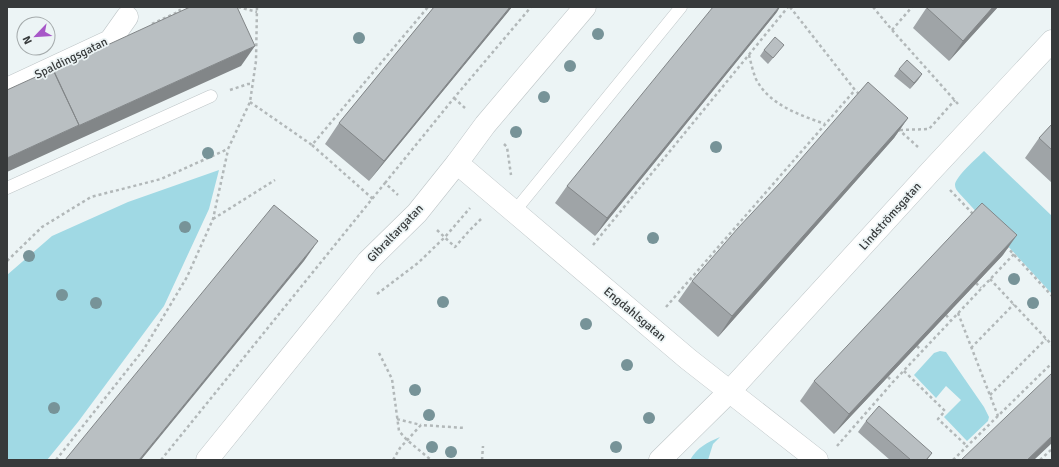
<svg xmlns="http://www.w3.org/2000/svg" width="1059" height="467" viewBox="0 0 1059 467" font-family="Signika,sans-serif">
<rect width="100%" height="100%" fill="#ecf4f5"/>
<path fill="#a0d9e4" d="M984,151L1052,216V294L959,193C957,191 955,188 955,185C955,177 978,157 984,151Z
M219,170L209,209L164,306L78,422L47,460H7V275L52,236L128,202Z
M940,351L946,352L984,407L989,417L988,421L967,441L944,417L961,400L946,386L936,398L914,375L934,353Z
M720,437L713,444L708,460H690C698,447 706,443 720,437Z"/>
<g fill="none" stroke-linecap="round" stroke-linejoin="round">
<g stroke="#bec5c7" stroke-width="13">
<path id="service" d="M7,188L211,96
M514,212L681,7"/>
</g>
<g stroke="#bec5c7" stroke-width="23">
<path id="minor" d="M7,89L110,41L127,17
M457,163L688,359L817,460
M660,460L729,392L930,172L1052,41"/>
</g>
<g stroke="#bec5c7" stroke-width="23">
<path id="tertiary" d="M207,460L368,261L417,213L457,163L485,125L585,7"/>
</g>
<path stroke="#b2b8b9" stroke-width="2.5" stroke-dasharray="3 3" stroke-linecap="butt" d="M238,7L257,12
M790,7L855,90L860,95
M873,7L892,30L958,104
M152,24L180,11L178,7
M892,30L912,7
M749,55C751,63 753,72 756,79C769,105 800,115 825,124
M230,90L248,84H252
M454,98L465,108
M250,102L312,145L428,7
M898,129L918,147
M900,130L929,129L955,100
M504,144L507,147L511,175
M312,145L373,199
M385,183L454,98L531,7
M950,190L974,215
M213,219L275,180
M437,230L455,247L469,231L481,219
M593,245L788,7
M1006,246L1052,296
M7,261L42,227L91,197L161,179L228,149L250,102L256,61L257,7
M990,279L1052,345
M976,283L981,288
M377,294L418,263L445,237L470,208
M666,307L855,90
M958,313L998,416
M946,315L951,321
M917,346L922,351
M971,348L1014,304
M379,353L392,379L399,431L407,440L431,460
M904,371L945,411L938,419L967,446
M888,377L893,382
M990,395L1046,339
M397,419L421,425
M837,446L893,382L1014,254
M56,460L144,349L187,277L213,219L228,150
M161,460L385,183L398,195
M393,460L400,448L421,425L465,428
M482,460L483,446
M953,460L1052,363
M1040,460L1052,449"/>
<use href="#service" stroke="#fff" stroke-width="12"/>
<use href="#minor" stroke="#fff" stroke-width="22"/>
<use href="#tertiary" stroke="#fff" stroke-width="22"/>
</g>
<g fill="#779398">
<circle cx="598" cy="34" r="6"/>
<circle cx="359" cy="38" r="6"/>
<circle cx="570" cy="66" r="6"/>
<circle cx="544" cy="97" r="6"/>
<circle cx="516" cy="132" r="6"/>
<circle cx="716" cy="147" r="6"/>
<circle cx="208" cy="153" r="6"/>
<circle cx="185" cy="227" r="6"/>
<circle cx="653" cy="238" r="6"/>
<circle cx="29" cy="256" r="6"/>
<circle cx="1014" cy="279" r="6"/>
<circle cx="62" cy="295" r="6"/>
<circle cx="443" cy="302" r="6"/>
<circle cx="96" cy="303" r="6"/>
<circle cx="1033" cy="303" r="6"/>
<circle cx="586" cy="324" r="6"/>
<circle cx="627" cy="365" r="6"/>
<circle cx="415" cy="390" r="6"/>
<circle cx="54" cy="408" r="6"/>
<circle cx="429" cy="415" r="6"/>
<circle cx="649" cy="418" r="6"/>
<circle cx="432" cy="447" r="6"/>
<circle cx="616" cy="447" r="6"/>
<circle cx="451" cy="452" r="6"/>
</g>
<path fill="#9fa4a7" d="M434,7H512L369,181L325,144L339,123Z
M927,7H998L949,61L913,28Z
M777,12L595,236L555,203L567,186Z
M764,50L779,51L768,64L760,56Z
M899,69L922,74L910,89L894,76Z
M908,118L894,138L718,337L678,301L692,281L780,183Z
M1052,124V183L1025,158L1039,138Z
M1003,255L834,434L800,401L814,381Z
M866,421L932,453L927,460H890L858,432Z"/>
<path fill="#828688" d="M510,7H512L369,181L384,161Z
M779,7H780L777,12L595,236L607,218Z
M993,7H998L949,61L963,41Z
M255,46L241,66L64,146L78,126Z
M922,74L918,80L910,89L914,83Z
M908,118L894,138L718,337L732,316Z
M79,125L64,146L7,172V158Z
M1017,235L1003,255L834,434L849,414Z
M318,241L304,261L141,460H139Z
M1052,436V443L1034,460H1027Z"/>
<path fill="#b9bfc2" stroke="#828688" d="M190,7H237L255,46L78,126L79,125L53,70Z
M434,7H510L384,161L339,123Z
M713,7H779L607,218L567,186Z
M927,7H993L963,41L927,8Z
M775,37L784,45L773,58L764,50Z
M907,60L922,74L914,83L899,69Z
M53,69L79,125L7,158V90Z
M868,82L908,118L732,316L692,281L738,228L780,183Z
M1052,124V150L1039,138Z
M982,203L1017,235L849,414L814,381Z
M274,205L318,241L139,460H65Z
M1052,373V436L1027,460H961Z
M879,406L932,453L926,460H911L866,421Z"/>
<g text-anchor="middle" stroke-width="3.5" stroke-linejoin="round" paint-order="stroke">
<g font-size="12" fill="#373a3b" stroke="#ecf4f5">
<text transform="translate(71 58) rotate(-26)" y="4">Spaldingsgatan</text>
<text transform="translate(890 216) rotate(-48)" y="4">Lindströmsgatan</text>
<text transform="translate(395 233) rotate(-46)" y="4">Gibraltargatan</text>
<text transform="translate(635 314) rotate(40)" y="4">Engdahlsgatan</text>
</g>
</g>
<rect width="1059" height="467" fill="none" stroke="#373a3b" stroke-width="16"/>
<g transform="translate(36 36) rotate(245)"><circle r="19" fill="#ecf4f5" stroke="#a4aaab"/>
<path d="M0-3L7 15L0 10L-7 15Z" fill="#a757c8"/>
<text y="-6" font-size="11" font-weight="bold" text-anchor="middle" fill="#373a3b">N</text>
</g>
</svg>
